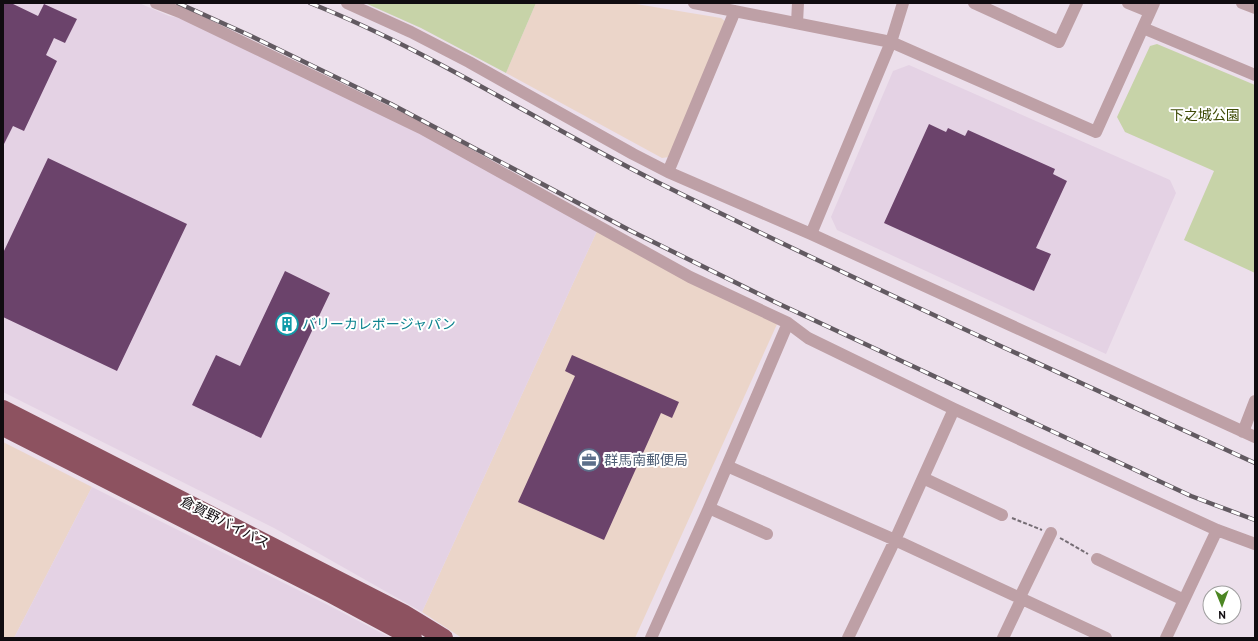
<svg xmlns="http://www.w3.org/2000/svg" width="1258" height="641" viewBox="0 0 1258 641" font-family="Overpass,'Noto Sans JP',sans-serif">
<rect width="100%" height="100%" fill="#ecdfeb"/>
<path fill="#ebd5c9" d="M536,3H630L721,18L726,22L669,157L662,158L506,73Z
M597,231L778,322L635,638H462L422,612Z
M3,442L92,487L14,638H3Z"/>
<path fill="#e4d2e4" d="M3,3H139L169,16L181,18L453,149L597,231L422,612L274,528L3,392Z
M909,65L1170,180L1176,193L1106,354L837,230L831,217L893,71Z
M92,487L326,604L391,638H14Z"/>
<path fill="#c7d3a8" d="M365,3H536L506,73L421,28Z
M1157,44L1255,85V273L1184,240L1214,171L1125,132L1117,117L1150,46Z"/>
<path fill="#6b436b" d="M3,3H11L38,16L44,4L77,19L65,43L54,38L46,55L57,61L24,131L13,126L3,146Z
M929,124L946,132L948,128L965,136L968,130L1055,169L1053,174L1067,181L1036,248L1051,254L1034,291L884,223Z
M48,158L187,224L117,371L3,317V253Z
M285,271L330,293L261,438L192,405L216,355L240,366Z
M572,355L679,402L672,418L661,413L604,540L518,502L575,376L565,371Z"/>
<g fill="none" stroke-linecap="round" stroke-linejoin="round">
<path stroke="#756d74" stroke-width="2" stroke-dasharray="4 2" stroke-linecap="butt" d="M1012,518L1042,530
M1060,538L1088,554"/>
<path stroke="#bea0a6" stroke-width="12" d="M156,3L182,13L421,128L690,277L788,323L808,338L954,409L1217,530L1255,544
M347,3L411,32L469,62L633,154L668,172L811,234L1255,437
M694,3L891,42L1096,132L1154,3
M974,3L1059,42L1077,3
M1128,3L1150,12
M1242,3L1255,8
M797,23L798,3
M1143,28L1255,75
M668,172L735,11
M811,234L891,42L903,3
M954,409L895,540L1106,638
M1243,432L1255,401
M727,466L895,540L848,638
M923,478L1002,515
M709,508L767,534
M1097,559L1184,600
M1019,599L1051,533
M651,638L709,508L788,323
M1003,638L1021,600
M1166,638L1217,530"/>
<path stroke="#8d5260" stroke-width="18" d="M3,409L403,613L444,638
M3,427L331,594L413,638"/>
<g stroke="#625a61" stroke-width="4.5">
<path id="rail" d="M178,3L251,36L391,104L631,231L775,302L1191,496L1255,520
M310,3C431,51 541,124 657,182C854,280 1055,371 1255,463"/>
</g>
<use href="#rail" stroke="#fff" stroke-width="3" stroke-dasharray="9" stroke-linecap="butt"/>
</g>
<defs>
<g id="building-ring" transform="scale(1.15)"><circle r="9.5" fill="#fff" stroke="#0f9aa8" stroke-width="1.5"/><path d="M-4-6H4V6H1V3H-1V6H-4ZM-2.5-4.3h1.7v1.8h-1.7ZM.8-4.3h1.7v1.8H.8ZM-2.5-1h1.7V.8h-1.7ZM.8-1h1.7V.8H.8Z" fill="#0f9aa8"/></g>
<g id="office-ring" transform="scale(1.15)"><circle r="9.5" fill="#fff" stroke="#5c6f8a" stroke-width="1.5"/><path d="M-6-3h4V-5.5h4V-3h4V5H-6ZM-1-4.5V-3h2v-1.5ZM-6 0V1H6V0Z" fill="#5c6f8a"/></g>
</defs>
<g fill-rule="evenodd">
<use href="#building-ring" x="287" y="324"/>
<use href="#office-ring" x="589" y="460"/>
</g>
<g text-anchor="middle" stroke-width="4" stroke-linejoin="round" paint-order="stroke">
<g font-size="14" fill="#3e4b05" stroke="#fff">
<text x="1205" y="120">下之城公園</text>
</g>
<g font-size="14" fill="#0d838f" stroke="#fff" text-anchor="start">
<text x="302" y="329">バリーカレボージャパン</text>
</g>
<g font-size="14" fill="#4e5e75" stroke="#fff" text-anchor="start">
<text x="604" y="465">群馬南郵便局</text>
</g>
<g font-size="14" fill="#100c10" stroke="#fff">
<text transform="translate(225 522) rotate(27)" y="5">倉賀野バイパス</text>
</g>
</g>
<rect width="1258" height="641" fill="none" stroke="#100c10" stroke-width="8"/>
<g transform="translate(1222 605) rotate(179)"><circle r="19" fill="#ffffff" stroke="#9f9e9f"/>
<path d="M0-3L7 15L0 10L-7 15Z" fill="#4c8623"/>
<text y="-6" font-size="11" font-weight="bold" text-anchor="middle" fill="#100c10">N</text>
</g>
</svg>
